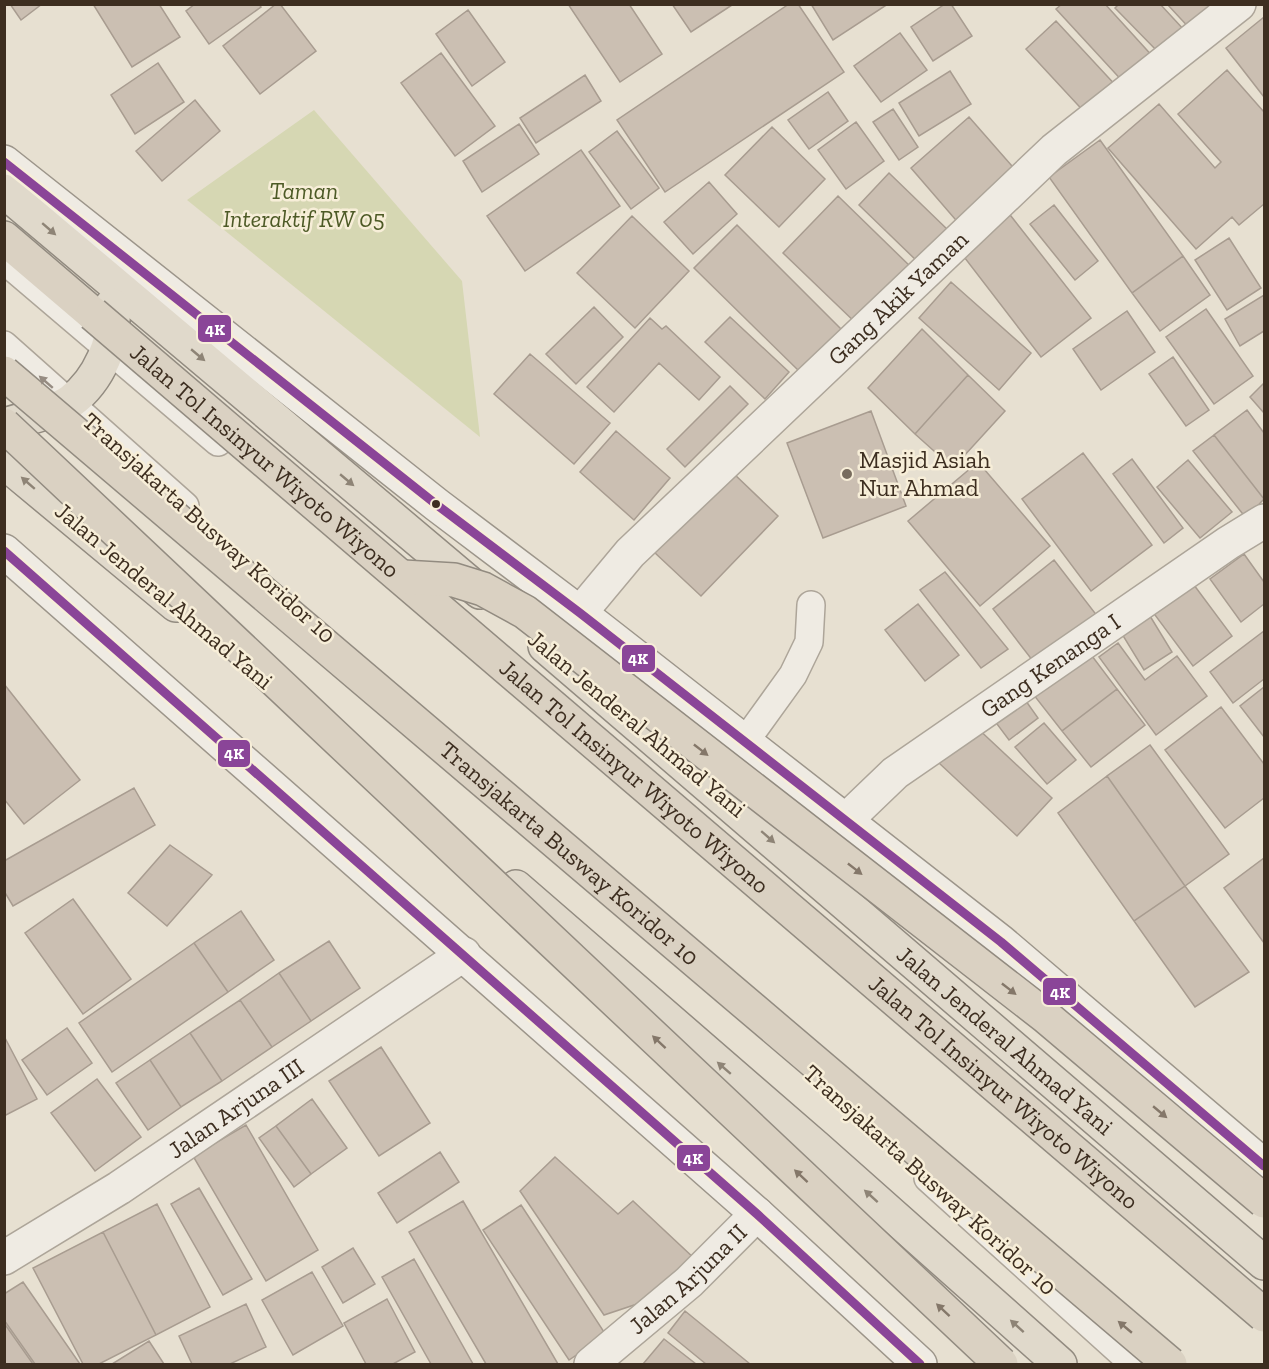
<svg xmlns="http://www.w3.org/2000/svg" width="1269" height="1369" viewBox="0 0 1269 1369" font-family="'Zilla Slab',serif">
<rect width="100%" height="100%" fill="#e7e0d1"/>
<path fill="#d6d7b3" d="M314,110L462,281L480,437L187,200Z"/>
<path fill="#cbbfb2" stroke="#a89c90" stroke-width="1.5" d="M10,4H42L21,20Z
M93,4H159L180,37L132,67Z
M195,4H259L261,7L209,44L186,11Z
M276,4H280L316,51L260,94L223,46Z
M568,4H629L662,54L620,82Z
M672,4H732V5L691,32Z
M789,4H798L844,72L665,192L617,120Z
M811,4H888L833,40Z
M945,4H951L972,36L933,61L911,27Z
M1062,4H1105L1155,59L1126,85L1056,9Z
M1119,4H1160L1185,31L1160,54L1115,8Z
M1167,4H1222L1193,32Z
M468,10L505,62L472,86L436,34Z
M1264,17V97L1226,48Z
M1056,21L1119,89L1089,117L1026,49Z
M900,33L927,70L881,102L854,66Z
M441,53L495,126L455,156L401,83Z
M158,63L184,102L135,134L111,95Z
M1227,70L1264,112V204L1239,225L1232,217L1196,249L1108,148L1159,104L1215,168L1221,162L1178,114Z
M950,71L971,104L919,136L899,103Z
M585,75L601,101L536,143L520,118Z
M828,92L848,121L809,149L788,120Z
M195,100L220,131L162,181L136,151Z
M893,109L918,147L899,160L873,122Z
M969,117L1019,174L961,226L911,168Z
M856,122L884,161L846,189L818,150Z
M519,124L539,154L482,192L463,161Z
M772,127L825,179L779,227L725,175Z
M617,131L659,188L631,209L589,152Z
M1100,140L1183,256L1132,293L1049,177Z
M581,150L620,206L525,271L487,216Z
M889,173L950,232L920,264L859,205Z
M709,182L737,214L693,254L664,222Z
M838,196L915,271L860,327L783,253Z
M1054,205L1098,261L1075,280L1030,224Z
M1007,211L1091,318L1041,357L958,249Z
M632,216L689,271L635,328L577,273Z
M737,225L843,331L801,373L694,268Z
M1229,238L1261,288L1227,310L1195,260Z
M1183,256L1210,295L1160,331L1132,293Z
M951,282L1031,353L999,390L919,318Z
M1264,295V331L1240,346L1225,319Z
M594,307L623,337L576,384L546,354Z
M1206,309L1253,376L1214,404L1166,337Z
M1127,311L1155,352L1101,390L1073,349Z
M730,317L789,372L765,399L705,342Z
M650,318L662,329L666,326L720,377L699,400L659,363L614,412L587,387Z
M922,329L968,375L915,434L868,388Z
M530,354L610,423L574,464L494,394Z
M1173,357L1209,410L1186,426L1149,374Z
M968,375L1005,411L953,468L915,434Z
M1264,383V413L1250,397Z
M730,386L748,404L685,467L667,449Z
M1247,410L1264,433V499L1214,435Z
M871,411L906,506L823,538L787,443Z
M616,431L670,478L634,520L580,472Z
M1214,435L1264,499L1246,518L1193,451Z
M1083,453L1152,545L1091,591L1022,499Z
M1132,459L1183,528L1164,543L1113,474Z
M1188,460L1232,512L1200,538L1157,487Z
M978,462L1050,546L980,606L908,521Z
M732,472L778,516L701,596L654,552Z
M1244,554L1264,582V604L1241,622L1210,579Z
M1054,560L1098,617L1036,665L993,609Z
M945,572L1008,649L981,668L920,590Z
M1191,581L1232,636L1193,666L1152,611Z
M918,604L959,655L925,681L885,630Z
M1150,616L1172,652L1144,670L1122,634Z
M1264,631V679L1233,703L1210,672Z
M1118,643L1145,680L1177,656L1207,696L1156,735L1099,657Z
M1089,652L1117,689L1062,731L1033,694Z
M4,684L80,780L24,824L4,799Z
M1264,687V737L1240,706Z
M1117,689L1145,725L1091,767L1062,731Z
M1021,694L1038,718L1009,740L991,716Z
M1221,707L1264,764V798L1225,828L1165,750Z
M1044,723L1076,760L1047,784L1015,747Z
M974,725L1052,798L1017,836L939,763Z
M1150,745L1229,854L1185,886L1107,776Z
M1107,776L1185,886L1134,921L1058,813Z
M134,788L155,825L13,906L4,891V861Z
M170,845L212,875L167,926L128,893Z
M1264,858V943L1224,888Z
M1185,886L1249,972L1195,1007L1134,921Z
M73,899L131,979L83,1014L25,933Z
M241,911L274,960L228,992L194,943Z
M329,941L360,988L311,1021L279,973Z
M194,943L228,992L112,1072L79,1023Z
M279,973L311,1021L272,1047L240,1000Z
M240,1000L272,1047L222,1081L190,1033Z
M67,1028L92,1063L47,1095L22,1060Z
M190,1033L222,1081L181,1107L150,1060Z
M4,1036L37,1099L4,1116Z
M381,1047L430,1123L379,1156L329,1081Z
M150,1060L181,1107L148,1130L116,1083Z
M97,1079L141,1137L95,1171L51,1113Z
M312,1099L347,1148L311,1174L276,1126Z
M246,1125L318,1250L266,1281L193,1156Z
M276,1126L311,1174L294,1187L259,1138Z
M440,1152L459,1182L397,1223L378,1193Z
M555,1157L618,1214L633,1201L697,1261L646,1301L604,1315L520,1191Z
M199,1188L252,1279L223,1295L171,1204Z
M463,1201L558,1364H486L409,1232Z
M157,1204L210,1307L156,1335L103,1232Z
M521,1205L606,1335L569,1360L483,1230Z
M103,1232L156,1335L99,1364H83L33,1268Z
M353,1248L375,1284L343,1303L322,1267Z
M414,1259L473,1364H431L382,1277Z
M312,1272L343,1326L293,1355L262,1300Z
M23,1282L80,1364H35L4,1320V1294Z
M387,1299L415,1352L393,1364H366L344,1323Z
M246,1304L266,1347L230,1364H192L179,1336Z
M685,1311L750,1364H706L668,1333Z
M4,1323L33,1364H4Z
M664,1339L696,1364H643Z
M149,1341L164,1364H112Z"/>
<g fill="none" stroke-linecap="round" stroke-linejoin="round">
<g stroke="#ada599" stroke-width="30">
<path id="service" d="M4,260L218,442
M4,345L185,506
M744,743L793,675L809,642L811,605
M928,1178L1134,1364"/>
</g>
<g stroke="#ada599" stroke-width="36">
<g id="minor">
<path id="s1" d="M580,613L630,553L1054,150L1239,4"/>
<path id="s2" d="M845,821L895,773L1228,543L1264,521"/>
<path id="s3" d="M4,1258L119,1188L464,954"/>
<path id="s4" d="M591,1364L689,1282L757,1214"/>
</g>
</g>
<g stroke="#9c958a" stroke-width="36">
<path id="secondary" d="M4,162L437,505L580,613L1001,942L1264,1166
M4,551L757,1214L920,1364"/>
</g>
<g stroke="#928b80" stroke-width="36">
<g id="trunk">
<path d="M4,191L480,592"/>
<path d="M4,425C23,419 57,412 71,401C98,381 118,339 112,305"/>
<path d="M4,462L176,605"/>
<path id="s5" d="M545,646L1264,1263"/>
<path d="M516,887L817,1148L1060,1364"/>
</g>
</g>
<g stroke="#928b80" stroke-width="36">
<path id="motorway" d="M4,238L93,314"/>
</g>
<use href="#service" stroke="#efebe3" stroke-width="27"/>
<use href="#minor" stroke="#efebe3" stroke-width="33"/>
<use href="#secondary" stroke="#efebe3" stroke-width="33"/>
<use href="#trunk" stroke="#e0d9cb" stroke-width="33"/>
<use href="#motorway" stroke="#dad1c2" stroke-width="33"/>
<g stroke="#928b80" stroke-width="36" stroke-linecap="butt">
<g id="motorway-bridge">
<path id="s6" d="M93,314L1264,1315"/>
<path id="s7" d="M4,373L1170,1364"/>
<path d="M4,425L1001,1364"/>
<path d="M403,577L454,580L483,589L525,612L1045,1016L1264,1201"/>
</g>
</g>
<use href="#motorway-bridge" stroke="#dad1c2" stroke-width="33"/>
<g stroke="#f7eed8" stroke-width="14">
<path id="bus-1" d="M4,162L437,505L580,613L1001,942L1264,1166
M4,551L757,1214L920,1364"/>
</g>
<use href="#bus-1" stroke="#8a4598" stroke-width="9"/>
</g>
<defs><path id="oneway-solid" d="M-6-.8H1V-3.2L6.5 0L1 3.2V.8H-6Z" transform="scale(1.5)"/></defs>
<g fill="#8e8476">
<use href="#oneway-solid" transform="translate(49 229) rotate(41)"/>
<use href="#oneway-solid" transform="translate(198 355) rotate(40)"/>
<use href="#oneway-solid" transform="translate(347 480) rotate(40)"/>
<use href="#oneway-solid" transform="translate(28 483) rotate(-139)"/>
<use href="#oneway-solid" transform="translate(768 837) rotate(41)"/>
<use href="#oneway-solid" transform="translate(724 1068) rotate(-139)"/>
<use href="#oneway-solid" transform="translate(871 1196) rotate(-138)"/>
<use href="#oneway-solid" transform="translate(1017 1326) rotate(-138)"/>
</g>
<use fill="#968c82" href="#oneway-solid" transform="translate(46 382) rotate(-139)"/>
<g fill="#847769">
<use href="#oneway-solid" transform="translate(701 750) rotate(38)"/>
<use href="#oneway-solid" transform="translate(855 869) rotate(38)"/>
<use href="#oneway-solid" transform="translate(1009 989) rotate(38)"/>
<use href="#oneway-solid" transform="translate(659 1042) rotate(-137)"/>
<use href="#oneway-solid" transform="translate(1160 1112) rotate(40)"/>
<use href="#oneway-solid" transform="translate(801 1176) rotate(-137)"/>
<use href="#oneway-solid" transform="translate(943 1310) rotate(-137)"/>
<use href="#oneway-solid" transform="translate(1125 1327) rotate(-140)"/>
</g>
<circle fill="#786c5e" stroke="#f7eed8" stroke-width="2" cx="847" cy="474" r="6"/>
<circle fill="#3d2e20" stroke="#f7eed8" stroke-width="2" cx="436" cy="504" r="5"/>
<g text-anchor="middle" stroke-width="5" stroke-linejoin="round" paint-order="stroke">
<g font-size="24" font-style="italic" fill="#4d5a26" stroke="#f7eed8">
<text x="304" y="199">Taman<tspan x="304" dy="28">Interaktif RW 05</tspan></text>
</g>
<g font-size="24" fill="#3d2e20" stroke="#f7eed8">
<text dy="8" stroke="none"><textPath href="#s1" startOffset="448">Gang Akik Yaman</textPath></text>
<text dy="8" stroke="none"><textPath href="#s6" startOffset="226">Jalan Tol Insinyur Wiyoto Wiyono</textPath></text>
<text transform="translate(209 528) rotate(42)" y="8">Transjakarta Busway Koridor 10</text>
<text transform="translate(164 596) rotate(40)" y="8">Jalan Jenderal Ahmad Yani</text>
<text dy="8" stroke="none"><textPath href="#s2" startOffset="258">Gang Kenanga I</textPath></text>
<text transform="translate(637 724) rotate(40)" y="8">Jalan Jenderal Ahmad Yani</text>
<text dy="8" stroke="none"><textPath href="#s6" startOffset="712">Jalan Tol Insinyur Wiyoto Wiyono</textPath></text>
<text dy="8" stroke="none"><textPath href="#s7" startOffset="742">Transjakarta Busway Koridor 10</textPath></text>
<text dy="8" stroke="none"><textPath href="#s5" startOffset="606">Jalan Jenderal Ahmad Yani</textPath></text>
<text dy="8" stroke="none"><textPath href="#s6" startOffset="1198">Jalan Tol Insinyur Wiyoto Wiyono</textPath></text>
<text dy="8" stroke="none"><textPath href="#s3" startOffset="276">Jalan Arjuna III</textPath></text>
<text transform="translate(930 1180) rotate(42)" y="8">Transjakarta Busway Koridor 10</text>
<text dy="8" stroke="none"><textPath href="#s4" startOffset="129">Jalan Arjuna II</textPath></text>
</g>
<g font-size="24" fill="#3d2e20" stroke="#f7eed8" text-anchor="start">
<text x="859" y="468">Masjid Asiah<tspan x="859" dy="28">Nur Ahmad</tspan></text>
</g>
</g>
<g stroke="#f7eed8" stroke-width="2">
<rect x="197" y="314" width="35" height="29" rx="6" fill="#8a4598"/>
<rect x="621" y="644" width="35" height="29" rx="6" fill="#8a4598"/>
<rect x="217" y="739" width="34" height="29" rx="6" fill="#8a4598"/>
<rect x="1042" y="977" width="35" height="29" rx="6" fill="#8a4598"/>
<rect x="676" y="1144" width="35" height="28" rx="6" fill="#8a4598"/>
</g>
<g font-size="16" text-anchor="middle" font-weight="bold" fill="#fff">
<text x="215" y="335">4K</text>
<text x="638" y="664">4K</text>
<text x="234" y="759">4K</text>
<text x="1060" y="998">4K</text>
<text x="693" y="1164">4K</text>
</g>
<rect width="1269" height="1369" fill="none" stroke="#3d2e20" stroke-width="12"/>
</svg>
